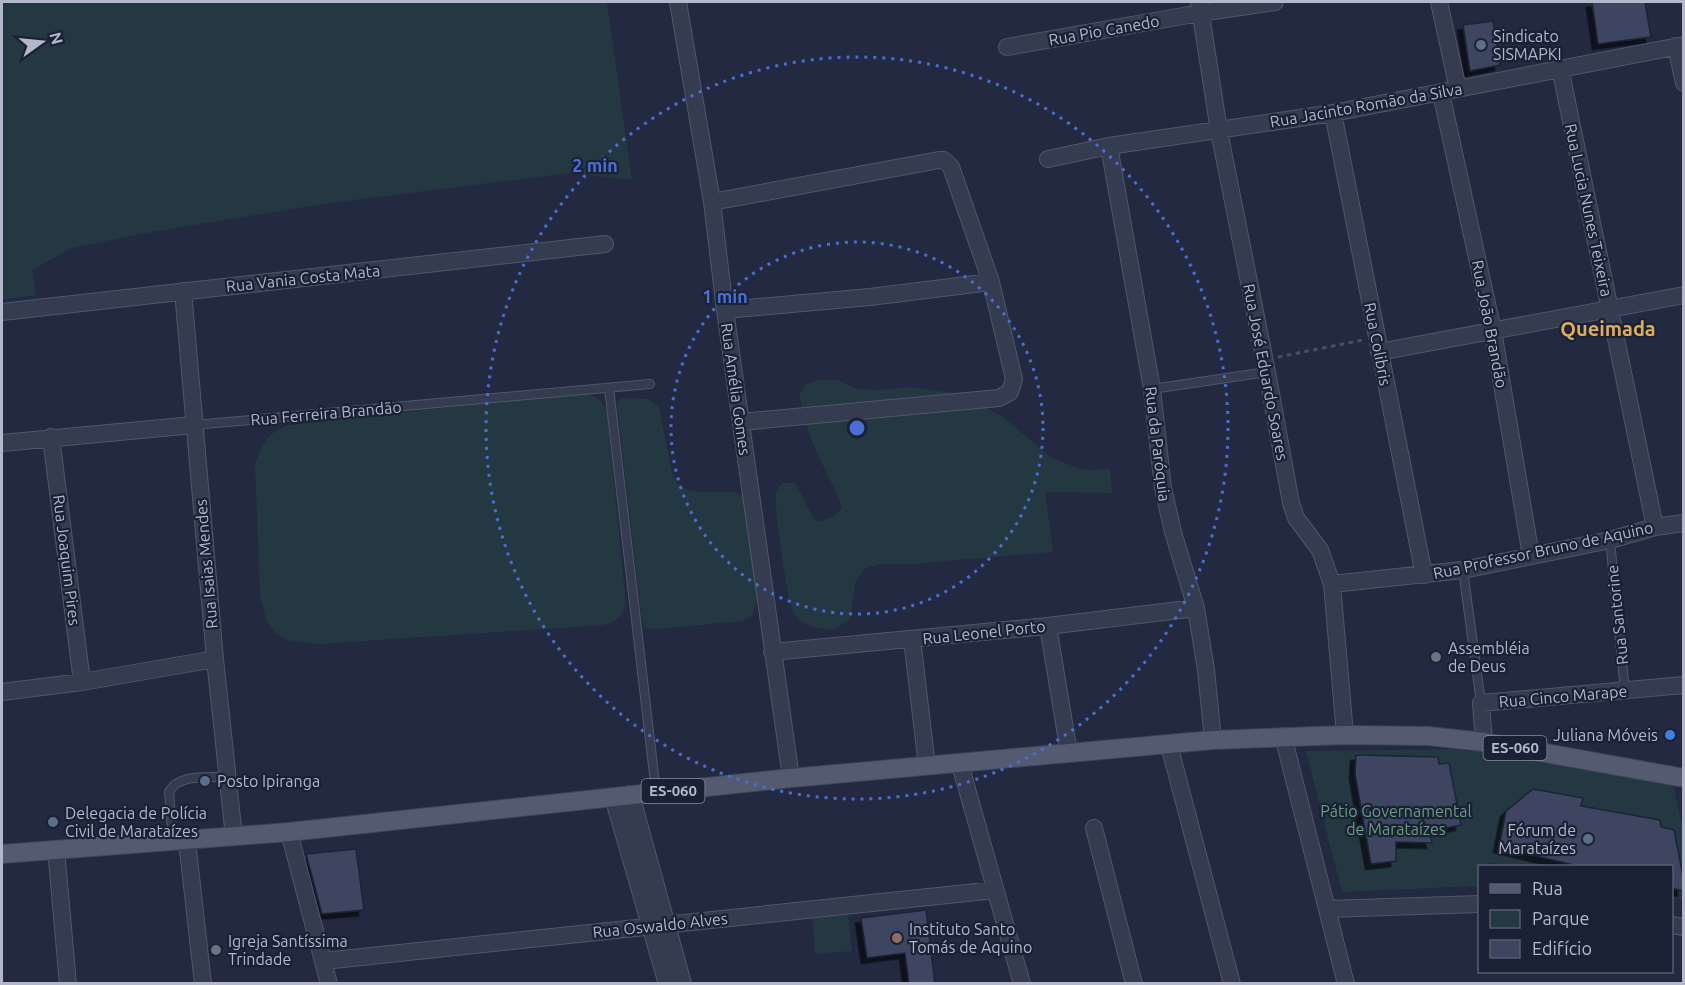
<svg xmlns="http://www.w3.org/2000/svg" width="1685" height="985" viewBox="0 0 1685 985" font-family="Ubuntu,sans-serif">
<defs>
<filter id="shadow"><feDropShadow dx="-5.5" dy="5.5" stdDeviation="0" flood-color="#0009"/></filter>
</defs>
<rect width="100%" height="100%" fill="#222940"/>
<path fill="#243841" d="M2,2H607L632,180L571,173L329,203L140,234L72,248L32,270L36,295L2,300Z
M820,380H837L855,388L876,390L912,387L962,394L1003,417L1052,458L1084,470L1110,469L1112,493L1045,492L1053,552L912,564H880L864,569L855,583L850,619L833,630C818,628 805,628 795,615C788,606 774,509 776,495C776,490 779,488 782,483H795C803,495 807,510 817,521C828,520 835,517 842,508C839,496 834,488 829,478C816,452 803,423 799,394L806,384Z
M569,394C590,394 597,392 607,411L626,604C622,618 616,621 603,625L320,644L289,641L274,632L266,619L260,595L255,463C262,444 268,432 289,425Z
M624,398L648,399L659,407L672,472C682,508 731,480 746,499L758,598L752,615L743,621L656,629L646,628L642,622L617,406L619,400Z
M1452,749L1527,756L1673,784L1683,830V900L1672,897V866H1509L1488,863V866H1480L1479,886L1342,892L1306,751Z
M848,912L852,951L815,954L812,914Z"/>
<path fill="#3e4561" stroke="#1d2337" stroke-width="1.5" filter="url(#shadow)" d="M1592,2H1645L1651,37L1598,44Z
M1493,21L1500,65L1470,71L1463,25Z
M1356,755L1438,757L1439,764L1449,763L1461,825L1429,831L1432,843L1396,842V861L1371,864L1355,774Z
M1533,789L1583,798L1581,806L1660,820L1661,827L1674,830L1683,876V891L1671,888V867H1582L1499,847L1506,811Z
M356,849L364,910L322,914L306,854Z
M926,910L935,984H909L905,953L867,958L861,918Z"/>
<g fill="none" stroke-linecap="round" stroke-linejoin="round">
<g stroke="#51576b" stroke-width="10">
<path id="service" d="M609,388L656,792
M1152,389L1267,372
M194,425L650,384
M1610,540L1625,691
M1463,570L1481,703
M173,842L169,792C178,773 209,778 227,777"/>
</g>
<g stroke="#51576b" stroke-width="18">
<path id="minor" d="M678,2L712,202L725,310L791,778
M1199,2L1219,131L1267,372L1291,503L1296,518L1320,550L1332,584L1345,735
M1439,2L1458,89
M1676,46L1684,83
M1007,47L1200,13L1275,2
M1560,68L1655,527
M1441,93L1493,331L1531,556
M1333,113L1424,575
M1109,146L1152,389L1163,488L1173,532L1196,608L1206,670L1213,740
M1048,159L1109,146L1333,113L1684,45
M712,202L939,160H944L951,167L991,282L1014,379L1010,392L999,398L741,422
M183,291L215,659L234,837
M725,310L870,297L991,282
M2,312L605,244
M1379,352L1684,295
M51,437L82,682
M2,443L194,425
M1332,584L1463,570L1610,540L1655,527L1684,523
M1048,626L1069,753
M912,639L927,766
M772,652L1048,626L1196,608
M2,692L82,682L215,659
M1283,736L1346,984
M1484,742L1481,703L1684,685
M1169,745L1232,984
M960,764L1022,984
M1094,828L1134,984
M289,832L329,984
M187,841L203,984
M56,849L68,984
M1327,909L1480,904
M1672,925L1684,927
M324,961L995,890"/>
</g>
<g stroke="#51576b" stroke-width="20">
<path id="tertiary" d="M630,795L682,984
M614,797L668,984"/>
</g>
<g stroke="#3f4559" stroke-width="20">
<path id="primary" d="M2,854L289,832L791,778L1213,740L1345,735L1428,736L1484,742L1684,778"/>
</g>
<path stroke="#42555e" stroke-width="3" stroke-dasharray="4.5 4.5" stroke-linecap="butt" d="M1278,357L1363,340"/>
<use href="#service" stroke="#363c50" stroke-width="8"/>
<use href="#minor" stroke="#363c50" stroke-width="16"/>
<use href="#tertiary" stroke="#363c50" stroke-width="18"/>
<use href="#primary" stroke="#545a70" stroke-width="18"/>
</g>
<g fill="none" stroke="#4a6ed4" stroke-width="3" stroke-dasharray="3 6">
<circle cx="857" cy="428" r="186"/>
<circle cx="857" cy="428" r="371"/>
</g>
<g fill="#5c6f8a" stroke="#1b2135" stroke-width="2">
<circle cx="1481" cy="45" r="6"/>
<circle cx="205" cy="781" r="6"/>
<circle cx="53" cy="822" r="6"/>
<circle cx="1588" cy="839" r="6"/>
</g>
<g fill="#6b7280" stroke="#1b2135" stroke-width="2">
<circle cx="1436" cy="657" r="6"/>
<circle cx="216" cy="950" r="6"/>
</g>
<circle fill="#3f7fe0" stroke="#1b2135" stroke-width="2" cx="1670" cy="735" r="6"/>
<circle fill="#8d6e63" stroke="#1b2135" stroke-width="2" cx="897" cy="938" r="6"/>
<g text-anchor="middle" stroke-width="4.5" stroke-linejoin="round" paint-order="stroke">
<g fill="#1b2135" stroke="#858a9e" stroke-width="1.5">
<rect x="1483.5" y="736" width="63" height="24" rx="4.5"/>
<rect x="641.5" y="779" width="63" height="24" rx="4.5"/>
</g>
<g font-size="15" font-weight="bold" fill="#b2b7cb">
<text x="1515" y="753">ES-060</text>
<text x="673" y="796">ES-060</text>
</g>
<g font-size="16" fill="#b2b7cb" stroke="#1b2135">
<text transform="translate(1104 30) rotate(-10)" y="6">Rua Pio Canedo</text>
<text transform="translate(1366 105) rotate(-10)" y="6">Rua Jacinto Romão da Silva</text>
<text transform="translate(1589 210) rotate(78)" y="6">Rua Lucia Nunes Teixeira</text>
<text transform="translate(303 278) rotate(-6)" y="6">Rua Vania Costa Mata</text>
<text transform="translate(1490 324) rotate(79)" y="6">Rua João Brandão</text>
<text transform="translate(1378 344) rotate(79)" y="6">Rua Colibris</text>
<text transform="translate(1266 372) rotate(79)" y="6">Rua José Eduardo Soares</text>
<text transform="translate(736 389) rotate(82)" y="6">Rua Amélia Gomes</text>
<text transform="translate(326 413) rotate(-5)" y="6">Rua Ferreira Brandão</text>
<text transform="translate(1158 444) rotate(83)" y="6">Rua da Paróquia</text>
<text transform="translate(1543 550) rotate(-12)" y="6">Rua Professor Bruno de Aquino</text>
<text transform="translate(67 560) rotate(83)" y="6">Rua Joaquim Pires</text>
<text transform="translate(206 564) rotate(-95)" y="6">Rua Isaias Mendes</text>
<text transform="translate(1617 615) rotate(-96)" y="6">Rua Santorine</text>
<text transform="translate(984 632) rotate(-6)" y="6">Rua Leonel Porto</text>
<text transform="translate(1563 696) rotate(-5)" y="6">Rua Cinco Marape</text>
<text transform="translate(660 925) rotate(-6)" y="6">Rua Oswaldo Alves</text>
</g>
<g font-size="16" fill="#b2b7cb" stroke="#1b2135" text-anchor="start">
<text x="1493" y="42">Sindicato<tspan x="1493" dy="18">SISMAPKI</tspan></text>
<text x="1448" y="654">Assembléia<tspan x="1448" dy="18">de Deus</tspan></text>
<text x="1658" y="741" text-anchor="end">Juliana Móveis</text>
<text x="217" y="787">Posto Ipiranga</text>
<text x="65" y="819">Delegacia de Polícia<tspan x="65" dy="18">Civil de Marataízes</tspan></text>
<text x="1576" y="836" text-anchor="end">Fórum de<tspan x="1576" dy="18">Marataízes</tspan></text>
<text x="909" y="935">Instituto Santo<tspan x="909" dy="18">Tomás de Aquino</tspan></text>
<text x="228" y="947">Igreja Santíssima<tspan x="228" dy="18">Trindade</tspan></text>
</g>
<g font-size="16" fill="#679e7f" stroke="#1b2135">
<text x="1396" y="817">Pátio Governamental<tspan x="1396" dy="18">de Marataízes</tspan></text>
</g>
<g font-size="20" font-weight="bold" fill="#dead5a" stroke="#1b2135">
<text x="1608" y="336">Queimada</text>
</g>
</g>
<circle cx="857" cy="428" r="9" fill="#4a6ed4" stroke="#1b2135" stroke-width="3"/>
<g font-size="18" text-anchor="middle" font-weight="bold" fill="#4a6ed4" stroke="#1b2135" stroke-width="4.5" stroke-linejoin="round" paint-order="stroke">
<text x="595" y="172">2 min</text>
<text x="725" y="303">1 min</text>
</g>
<rect width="1685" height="985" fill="none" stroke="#b2b7cb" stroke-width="6"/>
<rect x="1478" y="865" width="195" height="108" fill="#1b2135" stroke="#575d71" stroke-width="1.5"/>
<rect x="1490" y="884" width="30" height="9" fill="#545a70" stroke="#575d71" stroke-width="1.5"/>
<text x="1532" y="895" font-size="18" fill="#b2b7cb">Rua</text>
<rect x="1490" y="910" width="30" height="18" fill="#243841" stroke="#575d71" stroke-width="1.5"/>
<text x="1532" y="925" font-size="18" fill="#b2b7cb">Parque</text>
<rect x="1490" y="940" width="30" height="18" fill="#3e4561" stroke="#575d71" stroke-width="1.5"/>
<text x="1532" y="955" font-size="18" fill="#b2b7cb">Edifício</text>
<g transform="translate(42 42) rotate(75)" stroke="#1b2135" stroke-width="4.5" paint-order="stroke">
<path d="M0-4.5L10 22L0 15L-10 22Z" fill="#b2b7cb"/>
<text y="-9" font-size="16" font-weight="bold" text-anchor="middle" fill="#b2b7cb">N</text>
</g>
</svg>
